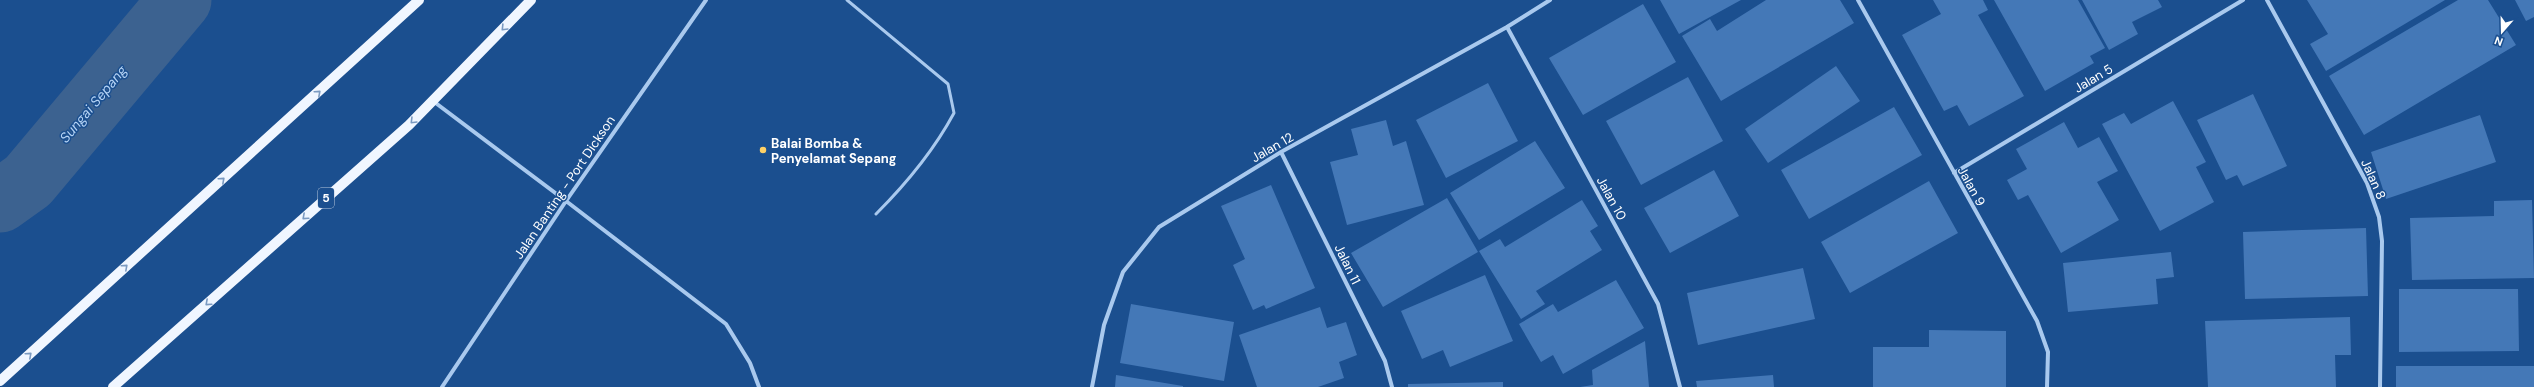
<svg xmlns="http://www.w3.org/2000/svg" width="2534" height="387" viewBox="0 0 2534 387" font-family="'DM Sans',sans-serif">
<rect width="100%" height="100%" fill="#1b4f8f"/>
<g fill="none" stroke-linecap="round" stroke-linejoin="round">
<path stroke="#3c6290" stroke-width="63" d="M0,201L28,181L180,0"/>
</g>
<path fill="#4478b7" d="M1660,0H1741L1679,34Z
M1766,0H1840L1854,23L1721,101L1682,36L1710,19L1717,31Z
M1933,0H1983L1988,10L1978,15L2024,96L1969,126L1957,105L1944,111L1902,35L1941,14Z
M1994,0H2078L2105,48L2090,56L2094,63L2045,91Z
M2082,0H2158L2162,7L2132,22L2138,34L2109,50Z
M2307,0H2445L2326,71L2310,44L2328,34Z
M2458,0H2488L2516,45L2364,135L2329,76Z
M2515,0H2534V17L2526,21Z
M1643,4L1676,62L1583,115L1549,58Z
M1836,66L1860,101L1768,163L1745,129Z
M1688,77L1723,141L1641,185L1606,121Z
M1488,83L1518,141L1446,178L1416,120Z
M2253,94L2287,166L2243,186L2237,175L2226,180L2197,120Z
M2173,101L2206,162L2196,167L2214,202L2160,231L2102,124L2124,113L2131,124Z
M1894,107L1922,155L1809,219L1781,170Z
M2480,115L2496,162L2386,199L2371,152Z
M1386,120L1393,146L1406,141L1424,205L1347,225L1330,162L1358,155L1351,129Z
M2064,122L2078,148L2099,137L2118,171L2097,182L2119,220L2061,253L2028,195L2018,200L2007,180L2027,169L2016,149Z
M1535,141L1565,188L1479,240L1450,193Z
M1714,170L1739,216L1670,253L1644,208Z
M1929,181L1958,233L1850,293L1821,242Z
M1271,185L1315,288L1266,309L1264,305L1253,310L1233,265L1245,259L1221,206Z
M1447,198L1478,252L1383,307L1351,253Z
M1582,200L1598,226L1590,231L1602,250L1536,291L1545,304L1521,319L1479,251L1500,239L1505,247Z
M2532,200L2534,278L2412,280L2410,218L2494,216V201Z
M2366,228L2368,296L2245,299L2243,232Z
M2171,252L2174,277L2156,279L2158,304L2068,312L2063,263Z
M1803,268L1815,319L1698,345L1687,293Z
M1485,275L1513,341L1450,367L1443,350L1422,359L1401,311Z
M1616,280L1644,328L1563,374L1553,355L1541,362L1519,324L1553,304L1558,312Z
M2399,289H2518L2519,351L2399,352Z
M1131,304L1234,322L1224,381L1120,363Z
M1320,307L1327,328L1346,322L1357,355L1339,362L1344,378L1318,387H1257L1239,335Z
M2350,317L2351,355H2335L2336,387H2208L2205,321Z
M1929,330L2006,331V387H1873V347H1929Z
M1645,341L1649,387H1580L1593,385L1592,370Z
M2396,366H2534V387H2396Z
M1116,375L1183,386V387H1115Z
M1773,375L1774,387H1697L1696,381Z
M1503,382V387H1408V384Z"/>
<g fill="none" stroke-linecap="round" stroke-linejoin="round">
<path stroke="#a9c9ee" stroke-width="3" d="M847,0L948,84L954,113C933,152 907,183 876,214"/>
<path stroke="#a9c9ee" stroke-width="4" d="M1858,0L2037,321L2048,352L2047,387
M2267,0L2367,183L2379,217L2382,241L2380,387
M1507,27L1658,304L1680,387
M433,101L566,201L726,324L750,363L759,387
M1281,152L1385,361L1392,387
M1954,173L2243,0
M442,387L566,201L706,0
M1092,387L1104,325L1123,272L1159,227L1281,152L1507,27L1550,0"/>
<path stroke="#f0f6ff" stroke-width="10" d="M0,381L419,0
M113,387L409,125L531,0"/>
</g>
<defs><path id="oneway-chevron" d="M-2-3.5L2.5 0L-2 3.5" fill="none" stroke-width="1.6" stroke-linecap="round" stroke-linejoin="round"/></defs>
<g stroke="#7b9ac1">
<use href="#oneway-chevron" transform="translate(504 28) rotate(134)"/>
<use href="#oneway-chevron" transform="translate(318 93) rotate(-42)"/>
<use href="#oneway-chevron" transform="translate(413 121) rotate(135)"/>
<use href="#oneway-chevron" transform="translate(222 180) rotate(-42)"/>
<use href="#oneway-chevron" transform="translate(305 217) rotate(138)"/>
<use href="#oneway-chevron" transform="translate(125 267) rotate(-42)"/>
<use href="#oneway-chevron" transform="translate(208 303) rotate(138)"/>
<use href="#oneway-chevron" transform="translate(29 355) rotate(-42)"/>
</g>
<circle fill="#ffd166" stroke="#1b4f8f" stroke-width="1.5" cx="763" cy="150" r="4"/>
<g text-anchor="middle" stroke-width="3" stroke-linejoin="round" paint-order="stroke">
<rect fill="#1b4f8f" stroke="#bbcadd" stroke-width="1" x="318" y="188" width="16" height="20" rx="3"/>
<g font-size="12" font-weight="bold" fill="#fff">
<text x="326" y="202">5</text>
</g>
<g font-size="13" fill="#fff" stroke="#1b4f8f">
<text transform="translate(2093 78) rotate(-31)" y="5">Jalan 5</text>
<text transform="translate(1272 147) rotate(-30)" y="5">Jalan 12</text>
<text transform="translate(2374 179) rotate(66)" y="5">Jalan 8</text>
<text transform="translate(1972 186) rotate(61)" y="5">Jalan 9</text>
<text transform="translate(564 187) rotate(-56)" y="5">Jalan Banting - Port Dickson</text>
<text transform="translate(1612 198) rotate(61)" y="5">Jalan 10</text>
<text transform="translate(1348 264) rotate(64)" y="5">Jalan 11</text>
</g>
<g font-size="13" font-weight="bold" fill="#fff" stroke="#1b4f8f" text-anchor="start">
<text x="771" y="148">Balai Bomba &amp;<tspan x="771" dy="15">Penyelamat Sepang</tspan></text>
</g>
<g font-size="14" font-style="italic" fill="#b5d3f5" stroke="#1b4f8f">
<text transform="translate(93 104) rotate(-50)" y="5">Sungai Sepang</text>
</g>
</g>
<g transform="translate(2502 32) rotate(200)" stroke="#1b4f8f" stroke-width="3" paint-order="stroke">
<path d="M0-3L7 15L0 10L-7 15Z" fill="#ffffff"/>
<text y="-6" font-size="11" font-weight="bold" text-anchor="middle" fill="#ffffff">N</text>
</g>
</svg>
